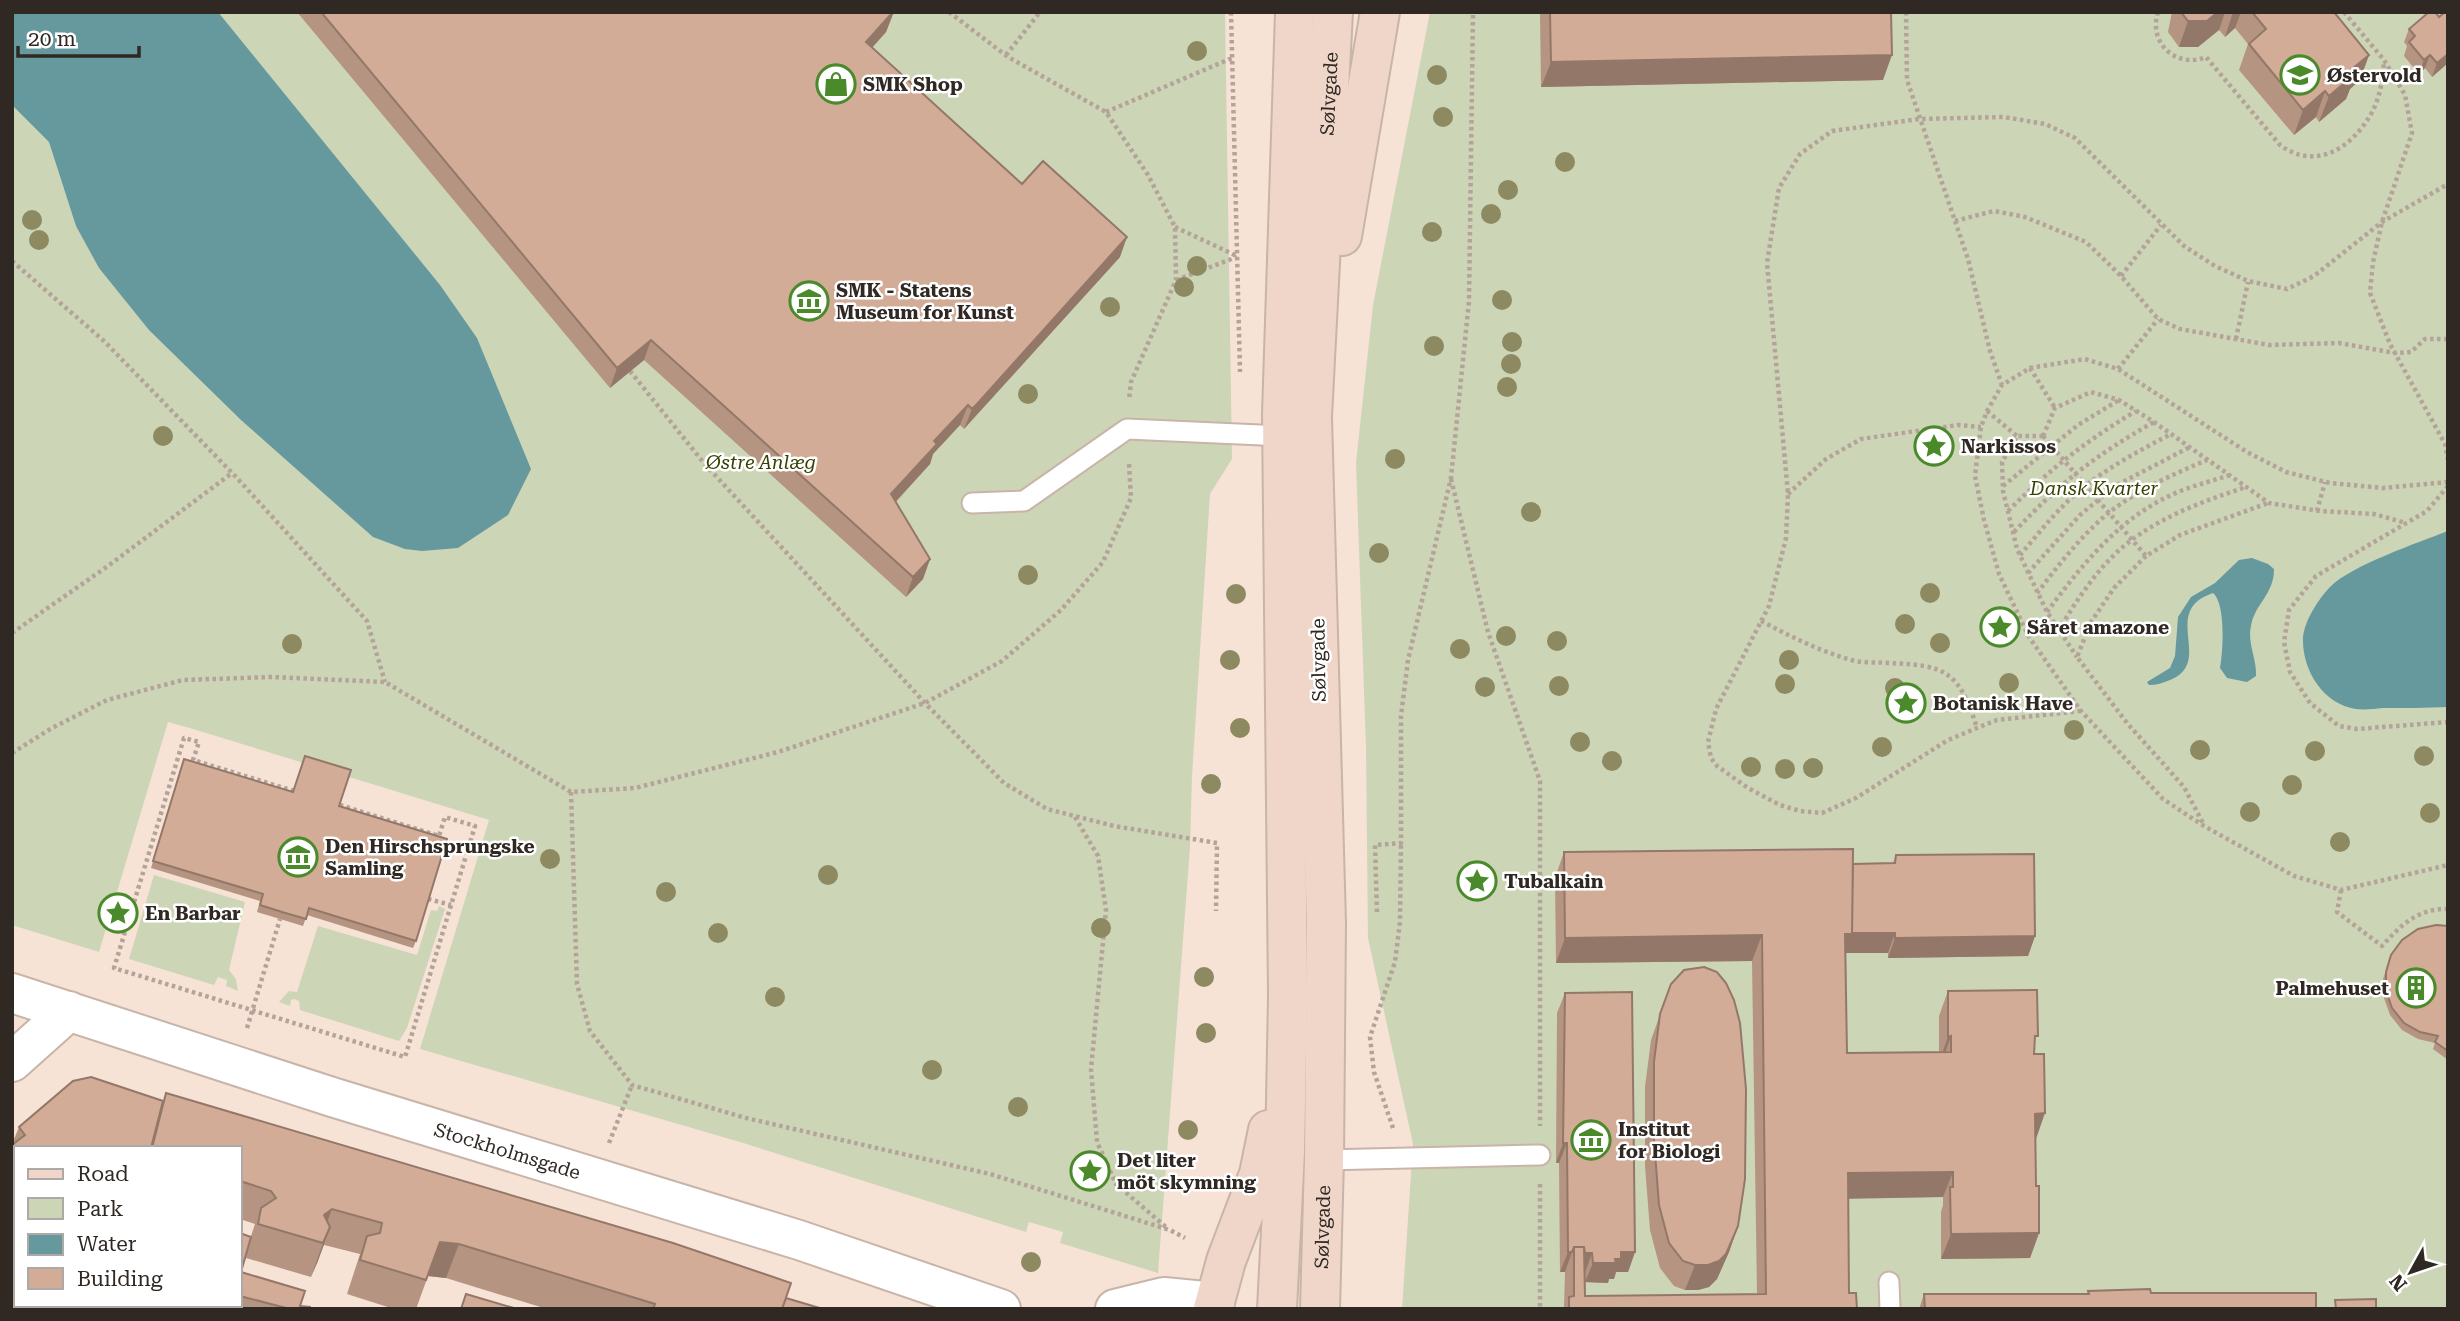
<svg xmlns="http://www.w3.org/2000/svg" width="2460" height="1321" viewBox="0 0 2460 1321" font-family="'Roboto Serif',serif">
<rect width="100%" height="100%" fill="#f7e2d6"/>
<path fill="#cdd5b7" d="M12,12H1225L1232,459L1210,494L1192,776L1190,847L1158,1273L1060,1243L1063,1232L1029,1222L1026,1232L740,1142L420,1049L489,820L193,729L168,722L99,952L12,925Z
M1430,12H2448V1309H1402L1413,1144L1368,938L1366,748L1356,463L1373,305Z
M154,875L245,902L229,970L236,979L238,991L226,986L227,980L218,977L214,985L129,959Z
M439,906L445,909L407,1028L399,1041L300,1010L299,1001L294,999L291,1000L290,1006L279,1002L289,991L297,992L318,926L417,955L431,910L437,911Z"/>
<path fill="#66999d" d="M12,12H218L440,285L477,338L531,469L508,515L458,548L422,551L405,549L373,537L241,420L149,330L99,268L76,226L49,142L12,105Z
M2448,531V707C2426,708 2405,708 2383,708C2374,709 2364,710 2356,709C2323,704 2302,670 2303,638C2304,621 2319,598 2331,586C2353,565 2417,543 2448,531Z
M2252,558L2268,564L2274,569C2274,595 2255,603 2251,626C2247,643 2257,659 2256,676L2247,682L2227,678L2220,668C2223,652 2226,604 2213,593C2159,611 2215,662 2170,680C2163,683 2156,685 2149,685L2147,682L2170,668L2175,656L2178,617L2191,597L2215,583L2239,560Z"/>
<g fill="none" stroke-linecap="round" stroke-linejoin="round">
<g stroke="#c8b4a8" stroke-width="23">
<path id="lane" d="M972,503L1024,501L1127,429L1283,436
M1324,1160L1540,1155
M1889,1282L1890,1309"/>
</g>
<g stroke="#c8b4a8" stroke-width="42">
<g id="street">
<path id="s1" d="M12,993L332,1097L799,1240L1001,1309"/>
<path d="M12,1062L69,1011"/>
<path d="M1115,1309L1164,1297L1215,1302"/>
</g>
</g>
<g stroke="#c8b4a8" stroke-width="42">
<g id="secondary">
<path d="M1342,236L1380,12"/>
<path d="M1213,1309L1226,1261L1259,1174L1268,1130"/>
<path d="M1277,1309L1285,1152L1288,996L1282,414L1295,12"/>
<path id="s2" d="M1320,1309L1324,1160L1326,923L1312,417L1333,12"/>
</g>
</g>
<path stroke="#b3a399" stroke-width="4.5" stroke-dasharray="3.5 3.5" stroke-linecap="butt" d="M949,12L1008,57L1106,112L1148,175L1175,227L1176,280L1131,382L1129,400
M1231,12L1240,372
M1906,12L1907,80L1968,259L1990,351L2002,385
M2158,12C2148,43 2176,69 2206,57L2280,145C2315,171 2351,149 2371,114C2380,98 2383,79 2384,61
M2344,12L2384,60L2405,95L2412,133L2382,222L2373,262L2370,293L2390,344L2445,444L2448,460
M1006,55L1040,12
M1106,112L1232,58
M1955,221L1994,211L2025,217L2086,242L2121,276L2158,319L2180,329L2269,345L2339,343L2395,353L2411,352L2425,339H2448
M1175,227L1237,256
M12,261L104,341L237,478L367,621L385,682
M2121,276L2161,225
M1176,280L1237,257
M2236,339L2248,282
M2030,368L2055,408
M2118,369L2158,319
M630,371L703,462L925,703L1004,783L1047,809L1114,826L1217,843L1216,911
M1987,411L2017,436
M2043,436L2055,408L2091,392L2119,400L2154,422L2269,503L2320,511L2374,514L2406,523
M2043,436L2146,556L2180,535L2268,503
M2043,436H2017L2002,462L2003,491L2017,549L2047,612L2077,657
M1451,479L1488,632L1540,781V1126
M2448,482L2383,488L2330,483L2286,472L2247,452L2118,369L2085,359L2030,368L2002,385L1987,411L1981,427L1975,476L1984,520L1999,574L2029,637L2081,711L2163,799L2204,826L2294,876L2341,890L2448,865
M2003,486L2078,425L2119,400
M2448,486L2427,511L2316,576L2289,610L2284,642L2290,672L2310,703L2339,726L2357,729L2448,722
M1788,494L1826,459L1861,439L1958,425L1981,427
M2008,511C2050,469 2086,441 2136,411
M2317,511L2325,482
M2014,532C2060,483 2094,456 2154,422
M2020,555C2034,539 2048,521 2063,506C2093,475 2133,454 2171,434
M2146,556L2114,588L2091,622L2077,657L2127,723L2184,787L2204,825
M2028,573L2080,515L2115,486L2190,447
M2037,593C2055,570 2073,546 2094,526C2125,495 2167,477 2207,460
M2047,612C2084,562 2123,513 2183,490C2199,484 2215,480 2230,475
M1761,621C1792,637 1821,652 1855,661C1866,663 1877,662 1888,663C1946,665 1959,671 1977,728
M2058,631C2078,598 2102,561 2133,539C2167,514 2207,500 2246,487
M12,633L108,566L232,473
M2081,711L1997,720L1977,728L1948,740L1856,798L1822,813L1800,811L1780,805L1748,788L1717,766L1711,758L1708,742L1716,709L1769,606L1786,538L1788,494L1767,263L1779,188L1800,154L1832,131L1919,119L2004,117L2045,124L2075,138L2184,246L2215,266L2248,281L2287,289L2314,276L2382,222L2448,184
M12,753L52,728L107,700L183,680L272,677L385,682L571,792L635,788L778,752L925,703L1002,661L1061,610L1103,562L1131,498L1129,464
M294,791L193,760L199,742L184,738L114,968L405,1057L475,826L445,817L439,836L340,805
M571,792L577,984L590,1031L632,1085L746,1118L990,1174L1170,1230L1185,1238
M1075,817L1098,856L1106,910L1091,1069L1097,1142L1116,1184L1167,1228
M2341,890L2337,912L2382,946C2400,926 2418,908 2448,909
M428,899L451,905
M1377,912L1375,845L1401,843V716L1408,660L1451,478L1469,301L1473,12
M247,1028L280,919
M1393,1128L1374,1072L1370,1037L1395,962L1400,922L1401,843
M609,1143L632,1085
M1540,1184V1309"/>
<use href="#lane" stroke="#fff" stroke-width="19"/>
<use href="#street" stroke="#fff" stroke-width="38"/>
<use href="#secondary" stroke="#efd6c8" stroke-width="38"/>
</g>
<g fill="#8d8960">
<circle cx="1197" cy="51" r="10"/>
<circle cx="1437" cy="75" r="10"/>
<circle cx="1443" cy="117" r="10"/>
<circle cx="1565" cy="162" r="10"/>
<circle cx="1508" cy="190" r="10"/>
<circle cx="1491" cy="214" r="10"/>
<circle cx="32" cy="220" r="10"/>
<circle cx="1432" cy="232" r="10"/>
<circle cx="39" cy="240" r="10"/>
<circle cx="1197" cy="266" r="10"/>
<circle cx="1184" cy="287" r="10"/>
<circle cx="1502" cy="300" r="10"/>
<circle cx="1110" cy="307" r="10"/>
<circle cx="1512" cy="342" r="10"/>
<circle cx="1434" cy="346" r="10"/>
<circle cx="1511" cy="364" r="10"/>
<circle cx="1507" cy="387" r="10"/>
<circle cx="1028" cy="394" r="10"/>
<circle cx="163" cy="436" r="10"/>
<circle cx="1395" cy="459" r="10"/>
<circle cx="1531" cy="512" r="10"/>
<circle cx="1379" cy="553" r="10"/>
<circle cx="1028" cy="575" r="10"/>
<circle cx="1930" cy="593" r="10"/>
<circle cx="1236" cy="594" r="10"/>
<circle cx="1905" cy="624" r="10"/>
<circle cx="1506" cy="636" r="10"/>
<circle cx="1557" cy="641" r="10"/>
<circle cx="1940" cy="643" r="10"/>
<circle cx="292" cy="644" r="10"/>
<circle cx="1460" cy="649" r="10"/>
<circle cx="1230" cy="660" r="10"/>
<circle cx="1789" cy="660" r="10"/>
<circle cx="2009" cy="683" r="10"/>
<circle cx="1785" cy="684" r="10"/>
<circle cx="1559" cy="686" r="10"/>
<circle cx="1485" cy="687" r="10"/>
<circle cx="1895" cy="688" r="10"/>
<circle cx="1240" cy="728" r="10"/>
<circle cx="2074" cy="730" r="10"/>
<circle cx="1580" cy="742" r="10"/>
<circle cx="1882" cy="747" r="10"/>
<circle cx="2200" cy="750" r="10"/>
<circle cx="2315" cy="751" r="10"/>
<circle cx="2424" cy="756" r="10"/>
<circle cx="1612" cy="761" r="10"/>
<circle cx="1751" cy="767" r="10"/>
<circle cx="1813" cy="768" r="10"/>
<circle cx="1785" cy="769" r="10"/>
<circle cx="1211" cy="784" r="10"/>
<circle cx="2292" cy="785" r="10"/>
<circle cx="2250" cy="812" r="10"/>
<circle cx="2430" cy="813" r="10"/>
<circle cx="2340" cy="842" r="10"/>
<circle cx="550" cy="859" r="10"/>
<circle cx="828" cy="875" r="10"/>
<circle cx="666" cy="892" r="10"/>
<circle cx="1101" cy="928" r="10"/>
<circle cx="718" cy="933" r="10"/>
<circle cx="1204" cy="977" r="10"/>
<circle cx="775" cy="997" r="10"/>
<circle cx="1206" cy="1033" r="10"/>
<circle cx="932" cy="1070" r="10"/>
<circle cx="1018" cy="1107" r="10"/>
<circle cx="1188" cy="1130" r="10"/>
<circle cx="1031" cy="1262" r="10"/>
</g>
<path fill="#b59481" d="M297,12H893L886,32L872,48L1022,184L1120,257L969,423L964,429L960,425L933,454L930,464L896,502L930,559L923,579L906,597L644,360L610,388Z
M1540,12H1891L1883,80L1541,87Z
M2172,12H2334L2369,55L2360,80L2350,89L2346,99L2319,122L2316,117L2294,135L2239,70L2248,44L2235,28L2225,37L2219,30L2198,47H2179L2168,32Z
M2409,29L2448,63L2432,77L2425,68L2419,74L2404,56L2407,46L2404,42Z
M182,766L339,806L416,941L413,948L307,915L303,926L257,912L260,901L151,868Z
M1564,852L1853,864L1893,863L1896,855L2035,936L2028,956L1888,958V953H1846L1847,1053L1939,1052V1016L1948,991L2034,1046L2036,1186L2039,1233L2030,1258L1941,1259V1212L1943,1205V1197L1848,1198L1849,1293L1857,1309H1564L1565,1272H1560L1559,1163H1556L1557,1013L1565,993L1635,1252L1628,1272H1616L1614,1279H1609L1608,1283L1585,1282V1273V1296L1757,1294L1752,961L1556,963L1555,878Z
M2448,926V1060L2433,1049L2435,1043L2418,1039L2402,1030L2390,1015L2384,998L2383,979L2391,955Z
M1671,984L1738,1226L1729,1252L1717,1279L1709,1287L1698,1290H1685L1674,1286L1660,1268L1650,1230L1645,1166V1087L1651,1040Z
M166,1093L786,1298L823,1309H547L446,1278L428,1276L416,1309H394L347,1294L360,1254L324,1245L311,1277L246,1258L247,1251L241,1272L300,1306L310,1309H108L109,1305H240V1233L251,1236L255,1224L240,1219V1148H16L12,1144L19,1127L163,1102Z
M2088,1291L2151,1293L2316,1309H1919L1924,1294H2087Z"/>
<path fill="#937869" d="M894,12L886,32L859,62L866,42Z
M2218,12H2225L2219,30L2198,47H2179L2188,21Z
M2233,12H2241L2235,28L2225,37Z
M2448,54V63L2432,77L2437,63Z
M1892,55L1883,80L1541,87L1551,62Z
M2369,55L2360,80L2350,89L2346,99L2319,122L2329,96L2352,69Z
M2430,55L2425,68L2419,74L2424,60Z
M2325,91L2316,117L2294,135L2303,110Z
M1127,237L1120,257L964,429L972,409Z
M651,340L644,360L610,388L617,368Z
M968,405L960,425L933,454L930,464L884,514L891,494L934,441Z
M930,559L923,579L906,597L913,577Z
M1850,933H1895L1888,953H1845V934Z
M1762,935L1752,961L1556,963L1565,938Z
M2035,936L2028,956L1888,958L1895,938Z
M1951,1036L1942,1062H1939L1948,1037Z
M2045,1113L2036,1139L2035,1114Z
M1563,1143H1567L1559,1163H1556Z
M1953,1172L1943,1197L1839,1199L1848,1173Z
M332,1209L320,1242L324,1215Z
M1738,1226L1729,1252L1717,1279L1709,1287L1698,1290H1685L1695,1265Z
M330,1227L318,1261L311,1277L323,1243Z
M2039,1233L2030,1258L1941,1259L1951,1234Z
M16,1238V1256L12,1259V1241Z
M440,1242L459,1244L446,1278L428,1276Z
M1568,1252H1572L1565,1272H1560Z
M1574,1252L1592,1253L1585,1273Z
M1621,1252H1635L1628,1272H1616L1614,1279H1609L1608,1283L1585,1282L1593,1263L1615,1259Z"/>
<path fill="#d2ac96" stroke="#937869" stroke-width="2" d="M321,12H893L866,42L1022,184L1043,161L1127,237L977,404L972,409L968,405L934,441L937,444L891,494L930,559L913,577L651,340L617,368Z
M1550,12H1891L1892,55L1551,62Z
M2181,12H2218L2207,21H2188Z
M2252,12H2334L2369,55L2352,69L2355,74L2329,96L2325,91L2303,110L2249,44L2266,29Z
M2429,12H2435L2439,17L2445,12H2448V54L2437,63L2430,55L2424,60L2409,42L2415,36L2409,29Z
M305,756L351,770L339,806L447,839L416,941L309,908L306,919L282,912L260,905L263,894L153,861L184,759L293,792Z
M1853,849L1852,934H1845L1847,1053L1951,1052V1036L1948,1037V991L2037,990L2038,1036H2035L2034,1054H2044L2045,1113L2035,1114L2036,1186H2039V1233L1951,1234L1950,1187H1953V1172L1848,1173L1849,1293H1856L1857,1309H1569V1297L1574,1296V1247H1584L1585,1296L1766,1294L1762,935L1565,938L1564,852Z
M2034,854L2035,936L1895,938V933H1852L1853,864L1895,863L1896,855Z
M2436,925L2448,926V1051L2435,1042L2438,1036L2420,1032L2404,1023L2392,1008L2386,991V972L2391,955L2402,940L2418,929Z
M1704,967L1717,972L1726,983L1734,1000L1740,1023L1746,1089L1745,1179L1738,1226L1726,1254L1719,1261L1708,1265H1695L1683,1261L1669,1243L1659,1205L1654,1140V1062L1660,1014L1671,984L1684,970Z
M1632,992L1635,1252H1621V1259H1615L1616,1263H1593L1592,1253H1585L1584,1247H1574L1572,1252H1568L1567,1143H1563L1565,993Z
M91,1077L163,1101L151,1148H16V1238L12,1241V1145L25,1135L19,1127L73,1081Z
M166,1093L673,1243L791,1283L782,1309H653L655,1304L459,1244L440,1242L426,1280L360,1260L367,1236L380,1233L382,1223L332,1209L324,1215L330,1227L323,1243L258,1224L261,1208L276,1198L271,1191L240,1181V1148H152Z
M240,1233L251,1237L241,1272L305,1291L300,1306L310,1307V1309H290L240,1296Z
M2150,1289L2151,1293H2316V1309H1925L1924,1294H2089L2088,1291Z
M466,1294L517,1309H461Z
M786,1298L823,1309H782Z
M2376,1299V1309H2336L2335,1300Z
M111,1305H173L172,1309H110Z
M216,1305H232L231,1309Z"/>
<defs>
<g id="university-ring" transform="scale(2.0125)"><circle r="9.5" fill="#fff" stroke="#4b8a2b" stroke-width="1.5"/><path d="M0-5L7-2L0 1L-7-2ZM-4 1L0 2.5L4 1V4Q0 6-4 4Z" fill="#4b8a2b"/></g>
<g id="shop-ring" transform="scale(2.0125)"><circle r="9.5" fill="#fff" stroke="#4b8a2b" stroke-width="1.5"/><path d="M-5-2.5h2.3a2.7 3.5 0 0 1 5.4 0H5L5.5 6h-11ZM-1.5-2.5h3a1.5 2.3 0 0 0-3 0Z" fill="#4b8a2b"/></g>
<g id="museum-ring" transform="scale(2.0125)"><circle r="9.5" fill="#fff" stroke="#4b8a2b" stroke-width="1.5"/><path d="M0-6L6-3V-2H-6V-3ZM-5-1h2V3h-2ZM-1-1h2V3h-2ZM3-1h2V3H3ZM-6 4H6V6H-6Z" fill="#4b8a2b"/></g>
<g id="sight-ring" transform="scale(2.0125)"><circle r="9.5" fill="#fff" stroke="#4b8a2b" stroke-width="1.5"/><path d="M0-6L1.8-2.2L6-1.7L2.9 1.2L3.7 5.4L0 3.3L-3.7 5.4L-2.9 1.2L-6-1.7L-1.8-2.2Z" fill="#4b8a2b"/></g>
<g id="building-ring" transform="scale(2.0125)"><circle r="9.5" fill="#fff" stroke="#4b8a2b" stroke-width="1.5"/><path d="M-4-6H4V6H1V3H-1V6H-4ZM-2.5-4.3h1.7v1.8h-1.7ZM.8-4.3h1.7v1.8H.8ZM-2.5-1h1.7V.8h-1.7ZM.8-1h1.7V.8H.8Z" fill="#4b8a2b"/></g>
</defs>
<g fill-rule="evenodd">
<use href="#university-ring" x="2300" y="75"/>
<use href="#shop-ring" x="836" y="84"/>
<use href="#museum-ring" x="809" y="301"/>
<use href="#sight-ring" x="1934" y="446"/>
<use href="#sight-ring" x="2000" y="627"/>
<use href="#sight-ring" x="1906" y="703"/>
<use href="#museum-ring" x="298" y="857"/>
<use href="#sight-ring" x="1477" y="881"/>
<use href="#sight-ring" x="118" y="913"/>
<use href="#building-ring" x="2416" y="988"/>
<use href="#museum-ring" x="1591" y="1140"/>
<use href="#sight-ring" x="1090" y="1171"/>
</g>
<g text-anchor="middle" stroke-width="5" stroke-linejoin="round" paint-order="stroke">
<g font-size="19" font-weight="bold" fill="#2f2823" stroke="#fff" text-anchor="start">
<text x="2327" y="82">Østervold</text>
<text x="863" y="91">SMK Shop</text>
<text x="836" y="297">SMK - Statens<tspan x="836" dy="22">Museum for Kunst</tspan></text>
<text x="1961" y="453">Narkissos</text>
<text x="2027" y="634">Såret amazone</text>
<text x="1933" y="710">Botanisk Have</text>
<text x="325" y="853">Den Hirschsprungske<tspan x="325" dy="22">Samling</tspan></text>
<text x="1504" y="888">Tubalkain</text>
<text x="145" y="920">En Barbar</text>
<text x="2389" y="995" text-anchor="end">Palmehuset</text>
<text x="1618" y="1136">Institut<tspan x="1618" dy="22">for Biologi</tspan></text>
<text x="1117" y="1167">Det liter<tspan x="1117" dy="22">möt skymning</tspan></text>
</g>
<g font-size="19" fill="#2f2823" stroke="#fff">
<text dy="7" stroke="none"><textPath href="#s2" startOffset="1216">Sølvgade</textPath></text>
<text transform="translate(1318 660) rotate(-91)" y="7">Sølvgade</text>
<text dy="7" stroke="none"><textPath href="#s1" startOffset="520">Stockholmsgade</textPath></text>
<text dy="7" stroke="none"><textPath href="#s2" startOffset="82">Sølvgade</textPath></text>
</g>
<g font-size="19" font-style="italic" fill="#364100" stroke="#fff">
<text x="761" y="469">Østre Anlæg</text>
<text x="2094" y="495">Dansk Kvarter</text>
</g>
</g>
<rect width="2460" height="1321" fill="none" stroke="#2f2823" stroke-width="28"/>
<rect x="14" y="1146" width="228" height="161" fill="#ffffff" stroke="#aca9a7" stroke-width="2"/>
<rect x="28" y="1169" width="35" height="10" fill="#efd6c8" stroke="#aca9a7" stroke-width="2"/>
<text x="77" y="1181" font-size="21" fill="#2f2823">Road</text>
<rect x="28" y="1198" width="35" height="21" fill="#cdd5b7" stroke="#aca9a7" stroke-width="2"/>
<text x="77" y="1216" font-size="21" fill="#2f2823">Park</text>
<rect x="28" y="1234" width="35" height="21" fill="#66999d" stroke="#aca9a7" stroke-width="2"/>
<text x="77" y="1251" font-size="21" fill="#2f2823">Water</text>
<rect x="28" y="1268" width="35" height="21" fill="#d2ac96" stroke="#aca9a7" stroke-width="2"/>
<text x="77" y="1286" font-size="21" fill="#2f2823">Building</text>
<g transform="translate(2411 1272) rotate(230)" stroke="#ffffff" stroke-width="5" paint-order="stroke">
<path d="M0-5L12 26L0 18L-12 26Z" fill="#2f2823"/>
<text y="-10" font-size="19" font-weight="bold" text-anchor="middle" fill="#2f2823">N</text>
</g>
<path d="M18 46v10h121v-10" fill="none" stroke="#2f2823" stroke-width="3.5"/>
<text x="28" y="46" font-size="21" fill="#2f2823" stroke="#ffffff" stroke-width="5" paint-order="stroke">20 m</text>
</svg>
